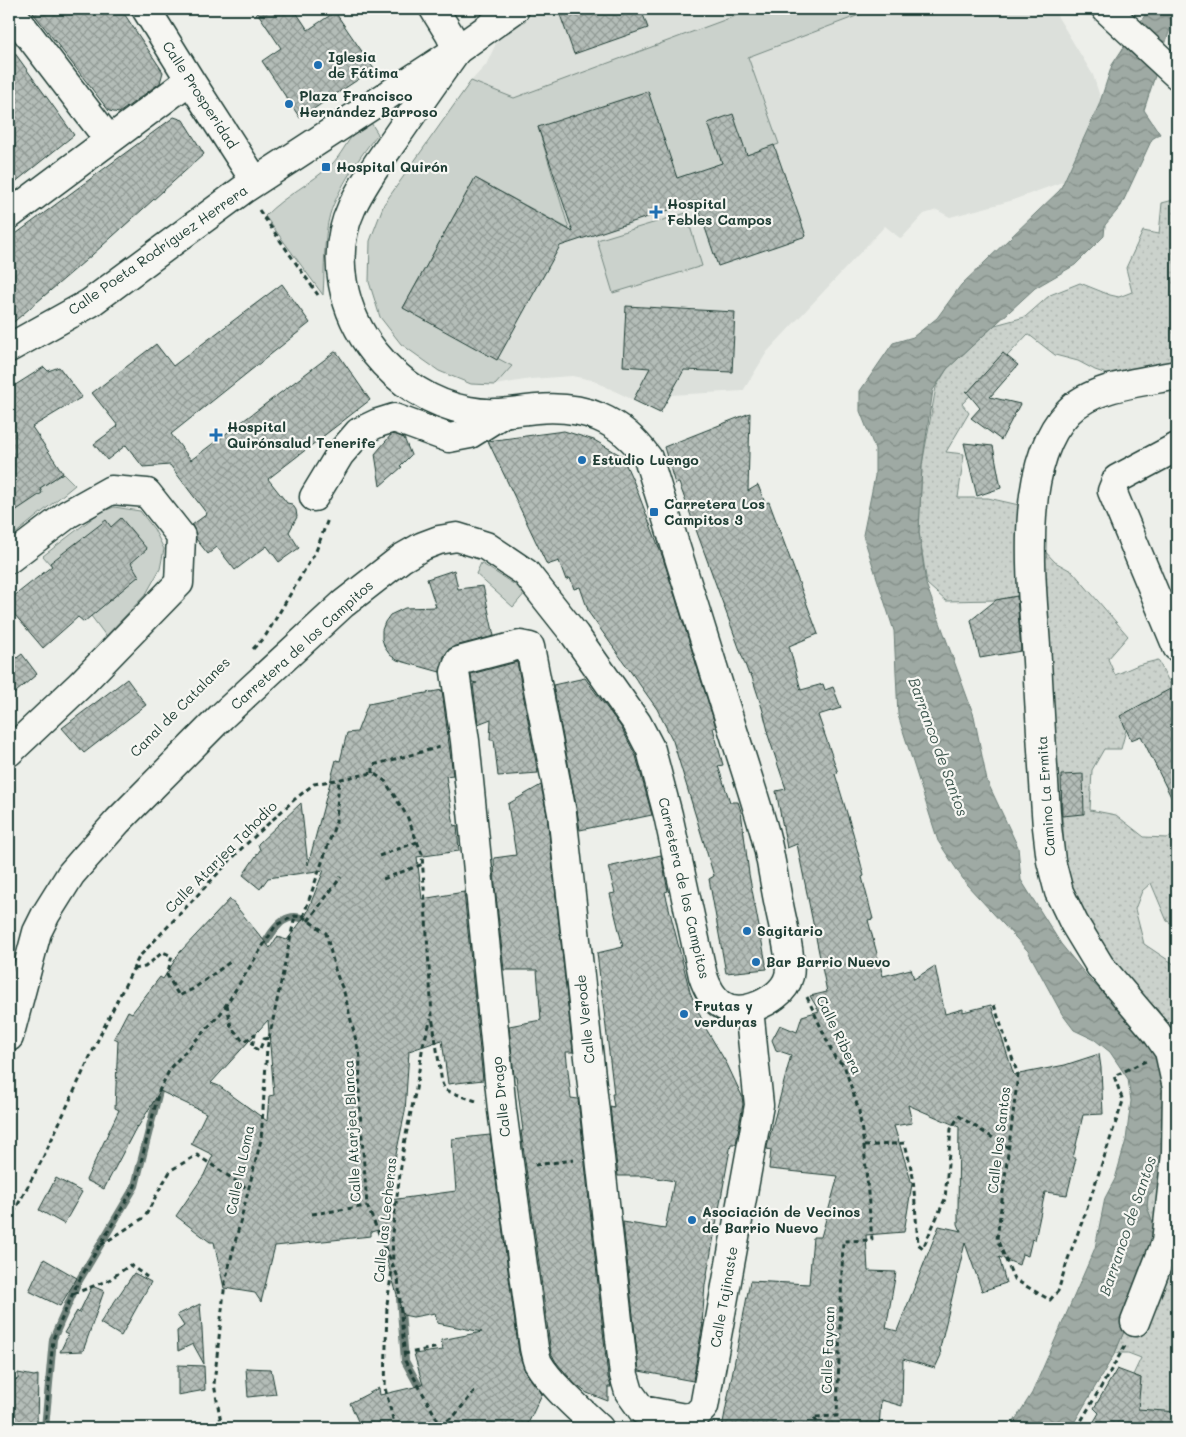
<svg xmlns="http://www.w3.org/2000/svg" width="1186" height="1437" viewBox="0 0 1186 1437" font-family="Mali,sans-serif">
<defs>
<pattern id="grass-dots" width="8" height="8" patternUnits="userSpaceOnUse" patternTransform="scale(1.25)"><rect width="8" height="8" fill="#cbd2cc"/><path d="M2 2h.1M6 6h.1" fill="none" stroke="#aeb5b0" stroke-width="1.8" stroke-linecap="round"/></pattern>
<pattern id="water-waves" width="16" height="10" patternUnits="userSpaceOnUse" patternTransform="scale(1.25)"><rect width="16" height="10" fill="#9faaa4"/><path d="M0 5q4-4 8 0t8 0" fill="none" stroke="#818c86"/></pattern>
<pattern id="building-cross-hatch" width="8" height="8" patternUnits="userSpaceOnUse" patternTransform="scale(1.25)"><rect width="8" height="8" fill="#b4bdb8"/><path d="M0 0l8 8M0 8l8-8" fill="none" stroke="#929b96"/></pattern>
</defs>
<rect width="100%" height="100%" fill="#edefea"/>
<filter id="ink" filterUnits="userSpaceOnUse"><feTurbulence type="fractalNoise" baseFrequency=".02" numOctaves="2"/><feDisplacementMap in="SourceGraphic" scale="10" xChannelSelector="R" yChannelSelector="G"/><feConvolveMatrix kernelMatrix="1 2 1 2 8 2 1 2 1" color-interpolation-filters="sRGB"/></filter>
<g filter="url(#ink)">
<path fill="#dce0db" d="M541,9H1053L1093,75L1101,100L1065,181L1010,201L950,217L937,210L924,214L901,239L885,226L767,352L743,391L670,395L660,413L592,380L572,376L531,379L495,385L471,384L439,371L401,344L380,317L369,282L370,241L384,204L471,81L486,65L498,39Z"/>
<path fill="url(#grass-dots)" stroke="#758880" d="M1177,199V365L1121,379L1095,370L1078,361L1055,355L1028,334L962,404L969,413L946,452L964,454L958,498H988L1019,505L1023,528L1055,562L1073,572L1128,636L1108,659L1115,675L1138,665L1158,660L1172,688L1126,730L1121,749H1104L1092,770L1090,810L1116,815L1144,837L1167,838L1177,834V926L1167,921L1151,883L1142,891L1135,909L1144,944L1177,966V1039L1158,1010L1117,972L1075,901L1065,870L1063,827L1053,732L1024,595L996,600L946,601L927,584L919,532L922,465L936,387L947,369L995,325L1025,317L1050,295L1080,283L1110,295L1119,297L1132,292L1126,268L1143,231L1159,234L1162,203Z
M1177,1160V1428H1120C1131,1415 1139,1396 1141,1378L1133,1375L1141,1358L1128,1353H1115L1133,1310L1157,1233L1147,1207L1148,1196L1174,1167Z"/>
<path fill="#cbd2cc" stroke="#758880" d="M754,9H875L748,57L779,144L677,179L538,127L569,229L475,178L403,308L512,366L495,385L471,384L439,371L401,344L380,317L369,282L370,241L384,204L471,81L514,98Z
M370,121L378,134C362,152 337,191 330,214C323,239 325,269 323,295L265,216C285,195 311,184 332,164C341,155 347,141 355,133C359,128 365,125 370,121Z
M686,213L702,266L613,293L597,240Z
M63,473L75,485L9,539V508Z
M114,507L140,511L154,529L164,549L160,569L146,594L106,636L68,585L43,556L99,513Z
M481,563L526,592L513,607L476,574Z"/>
<path fill="url(#water-waves)" stroke="#6c7e77" d="M1149,9H1177V14L1173,20L1144,110L1160,134L1152,139L1121,206L1105,225L1104,236L1075,265L1035,288L947,369L933,390L922,465L919,532L926,584L974,716L987,781L1018,847L1021,880L1061,944L1091,981L1129,1018L1173,1075L1174,1167L1148,1196L1147,1207L1157,1233L1133,1310L1115,1353L1071,1428H1010L1032,1393L1095,1248L1105,1198L1115,1179L1126,1140L1131,1101L1128,1079L1110,1052L1095,1040L1074,1030L1062,1014L1028,951L967,885L938,841L898,715L894,631L863,535L875,476V449L860,411V391L893,343L913,337L937,318L961,285L1060,190L1099,105L1112,65Z"/>
<g fill="none" stroke-linecap="round" stroke-linejoin="round">
<path stroke="#6c7e77" stroke-width="8" d="M261,950C274,929 285,906 312,923
M400,1298L405,1361L423,1394
M45,1428L53,1339L77,1284L135,1186L160,1087"/>
</g>
<path fill="url(#building-cross-hatch)" stroke="#1f3d34" fill-rule="evenodd" d="M30,9H121L163,72L160,83L119,113L109,111Z
M255,9H294L308,30L335,12L374,69L300,118L262,61L281,48Z
M558,9H641L648,28L574,54Z
M9,45L74,135L9,187Z
M648,91L677,178L722,163L708,123L733,114L747,155L774,145L806,236L718,266L696,201L560,246L497,360L403,308L475,178L573,232L538,127Z
M174,117L183,120L204,154L92,255L9,326V239Z
M282,284L310,323L171,434L191,460L336,351L370,400L268,479L287,503L292,504L296,510L297,517L289,532L299,548L279,562L267,546L235,570L217,547L208,554L196,539L192,525L207,514L170,465L143,467L126,445L107,460L94,444L118,426L92,393L156,344L173,366Z
M626,306L735,312L732,372L684,370L660,413L633,400L650,368L623,366Z
M1003,353L1018,365L990,397L1020,404L1001,440L971,418L980,408L966,391L968,392Z
M44,367L48,371L59,367L82,397L32,427L63,473L40,488L42,493L9,515V389Z
M750,413L748,491L758,485L765,503L769,502L818,634L789,646L801,690L823,684L825,690L833,687L841,708L818,715L838,773L835,774L853,833L864,876L862,877L873,919L868,920L883,976L911,969L914,979L935,966L945,1014L963,1009V1012L991,1005L1014,1075L1065,1065L1099,1054L1101,1068L1103,1114L1083,1115L1073,1158H1076L1067,1195L1045,1192L1035,1240L1032,1239L1028,1256L1022,1254L1019,1265L999,1257L1006,1283L982,1291L965,1243L940,1348L941,1355L935,1368L903,1359L902,1406L881,1400L879,1428H722L750,1281L809,1284L813,1237H821L838,1176L769,1169L771,1150L767,1149V1147L791,1055L776,1050L772,1040L780,1025L797,1032L802,1016L819,1011L810,996L827,992L797,844L787,848L776,791L786,789L767,732L768,731L763,711L751,674L749,675L679,483L675,484L664,447ZM908,1105L959,1127L958,1212V1224L961,1231L939,1226L897,1331L886,1328L896,1272L868,1271L866,1235L904,1232L912,1184L894,1126L912,1123Z
M564,431L594,440L622,456L635,485L663,558L716,727L713,728L723,765L718,766L730,802H738L741,811L749,874L767,969L726,973L709,879L714,876L673,741L657,709L589,613L580,587L574,589L570,578L566,580L559,561L547,565L488,441Z
M394,434L404,438L411,455L400,466L402,467L380,486L375,454L391,435Z
M964,443L993,446L1001,488L977,496Z
M121,518L147,549L131,563L139,576L84,622L78,617L43,648L9,608V600L52,566L50,563L106,520L111,527Z
M454,570L458,589L483,586L494,636L455,646L449,649L444,656L440,672L397,660L390,655L385,648L382,639V630L385,622L390,615L405,608L436,607L427,579Z
M1017,596L1021,651L980,658L971,620L996,600Z
M22,654L37,674L9,698V664Z
M517,662L538,773L498,776L494,740H490L491,719L478,724L473,684L477,683L472,682L471,674Z
M585,678L621,727L636,756L652,815L580,830L577,810L553,685Z
M127,679L146,705L84,753L62,728Z
M1172,688L1177,700V809L1141,736L1131,740L1120,716Z
M442,690L453,775L446,776L454,826L457,825L459,851L417,857L422,899L464,892L483,1080L448,1084L442,1040L409,1051L405,1112L394,1164L390,1200L456,1191L452,1139L490,1135L519,1353L525,1371L542,1394L526,1428H361L350,1403L379,1388L380,1395L423,1385L414,1354L443,1350L441,1340L482,1332L437,1323L435,1313L413,1317L403,1315L378,1230L371,1232V1236L275,1246L261,1302L255,1293L224,1288L214,1242H210L176,1216L204,1175L213,1155L191,1144L206,1113L160,1091L138,1127L137,1126L104,1189L86,1180L119,1110L115,1108L118,1040L114,1038L128,1011L132,1013L160,977L163,979L180,952L230,899L270,948L277,937L287,940L306,915L324,870L268,878L260,889L243,875L260,850L258,844L301,803L308,865L336,760L340,761L347,733L357,732L368,704ZM268,1020L274,1095L269,1096L267,1121L219,1086L211,1083Z
M1083,774L1084,814L1062,816L1061,775Z
M541,785L547,815L573,1052H566L571,1098L578,1099L608,1377L611,1387H608V1401L587,1393L576,1385L556,1362L551,1353L521,1131H523L516,1076H514L509,1026L541,1020L537,970H504L495,886L494,858L516,855L508,804Z
M661,855L668,891L665,892L690,992L705,1027L727,1064L742,1096L743,1104L736,1144H731L705,1285L702,1324L703,1323L693,1381L639,1371L623,1222L665,1229L674,1181L646,1176H618L610,1106L614,1107L612,1094H614L597,953L623,947L610,894L615,893L608,867Z
M56,1178L82,1192L64,1224L39,1210Z
M44,1259L77,1278L60,1306L29,1291Z
M134,1273L151,1282L121,1336L100,1323Z
M92,1286L104,1291L83,1351L60,1352L68,1335L64,1333L77,1311L79,1313Z
M200,1304L202,1329L204,1364L193,1344L178,1351L177,1331L184,1326L177,1315Z
M178,1365L204,1366L205,1390L178,1395Z
M246,1368L271,1369L276,1394L248,1397Z
M1117,1369L1141,1378L1138,1409L1177,1412V1428H1090L1099,1413L1094,1408Z
M18,1373L34,1376L38,1375L37,1428H13L9,1382L18,1379Z"/>
<g fill="none" stroke-linecap="round" stroke-linejoin="round">
<g stroke="#1f3d34" stroke-width="31">
<path id="minor" d="M9,9L109,140
M146,9L190,80L255,181
M434,9L450,35L457,50
M1106,9L1177,75
M9,215L190,80
M9,348L90,303L244,189L457,50L515,9
M1177,447L1117,479L1112,491L1177,647
M314,497L340,454L359,432L378,423L394,418L449,438L470,434L502,414
M9,559L68,514L111,490L147,493L181,536L179,583L80,685L9,752
M1135,1322L1166,1242L1176,1154L1177,1088L1169,1051L1156,1032L1100,966L1074,923L1059,892L1051,861L1047,827C1043,772 1040,716 1037,661C1033,591 1015,467 1068,412C1092,386 1144,382 1177,375
M599,1428C580,1410 551,1385 538,1363C536,1358 535,1353 534,1348L502,1110L465,741L455,672L459,661L520,645L530,647L562,813L624,1375L629,1392L642,1410L685,1418L696,1415L704,1407L759,1105L749,1009"/>
</g>
<g stroke="#1f3d34" stroke-width="31">
<path id="major" d="M9,1037L37,932L46,914L71,874L84,859L118,821L221,717L343,604L402,558L423,546L439,540L457,537L486,546L526,573L575,635L637,723L651,750L668,815L703,976C711,1000 726,1017 754,1007C768,1002 785,992 789,976C793,960 782,922 779,905C774,882 771,857 765,834C751,784 734,735 719,686C695,610 672,534 648,458C620,419 584,405 537,409C513,411 493,416 469,411C431,404 398,382 375,353C343,313 329,256 352,207C364,182 380,160 396,137C416,108 436,79 457,50"/>
</g>
<path stroke="#1f3d34" stroke-width="3" stroke-dasharray="5 4" stroke-linecap="butt" d="M259,210L318,295
M253,649L266,635L316,551L328,519
M373,773V765L440,747
M379,856L417,842
M383,879L423,864
M303,917L336,822L339,779
M308,921L341,877
M134,969L145,967L163,952L172,956L167,975L179,996L193,989L230,962
M807,997L835,1058L844,1065L859,1111L864,1146L872,1240L843,1241L837,1416L813,1417L822,1428
M227,1004L231,1027L244,1042L255,1034L252,1046L259,1051L264,1039L269,1038
M994,1005L1018,1075L997,1239L1014,1279L1050,1300L1058,1291L1068,1259L1085,1214L1123,1101L1114,1076L1146,1061
M864,1146L905,1143L913,1177L918,1244L923,1248L945,1199L951,1129L959,1116L1010,1149
M535,1165L574,1160
M312,1214L367,1206
M9,1221L42,1160L103,1029L139,957L241,849L295,799L314,784L373,773L385,781L407,816L422,854L432,1016L442,1083L445,1090L476,1101
M101,1245L145,1217L159,1190L171,1170L197,1155L248,1189
M73,1294L109,1280L130,1265L147,1277
M404,1354L439,1347
M440,1426L455,1415L477,1388
M45,1428L53,1339L77,1284L135,1186L159,1091L171,1067L221,1013L276,925L295,916L303,917L326,933L336,973L344,992L360,1057L359,1097L367,1206L398,1277L405,1361L442,1428
M222,1428L214,1384L225,1282L261,1140L267,1048L295,916
M397,1428L394,1423L385,1388L387,1304L393,1263L392,1233L404,1144L416,1089L423,1045L431,1019
M1077,1428L1125,1346"/>
<use href="#minor" stroke="#f6f6f2" stroke-width="28"/>
<use href="#major" stroke="#f6f6f2" stroke-width="28"/>
</g>
</g>
<g fill="#1f6fb2" stroke="#f6f6f2" stroke-width="2">
<circle cx="318" cy="65" r="5"/>
<circle cx="289" cy="104" r="5"/>
<rect x="321" y="162" width="10" height="10" rx="2.5"/>
<path d="M653.5 204.5h5v5h5v5h-5v5h-5v-5h-5v-5h5z"/>
<path d="M213.5 427.5h5v5h5v5h-5v5h-5v-5h-5v-5h5z"/>
<circle cx="582" cy="460" r="5"/>
<rect x="649" y="507" width="10" height="10" rx="2.5"/>
<circle cx="747" cy="931" r="5"/>
<circle cx="756" cy="962" r="5"/>
<circle cx="684" cy="1014" r="5"/>
<circle cx="692" cy="1220" r="5"/>
</g>
<g text-anchor="middle" stroke-width="4.5" stroke-linejoin="round" paint-order="stroke">
<g font-size="14" font-weight="bold" fill="#1f3d34" stroke="#f6f6f2" text-anchor="start">
<text x="328" y="62">Iglesia<tspan x="328" dy="16">de Fátima</tspan></text>
<text x="299" y="101">Plaza Francisco<tspan x="299" dy="16">Hernández Barroso</tspan></text>
<text x="336" y="172">Hospital Quirón</text>
<text x="667" y="209">Hospital<tspan x="667" dy="16">Febles Campos</tspan></text>
<text x="227" y="432">Hospital<tspan x="227" dy="16">Quirónsalud Tenerife</tspan></text>
<text x="592" y="465">Estudio Luengo</text>
<text x="664" y="509">Carretera Los<tspan x="664" dy="16">Campitos 3</tspan></text>
<text x="757" y="936">Sagitario</text>
<text x="766" y="967">Bar Barrio Nuevo</text>
<text x="694" y="1011">Frutas y<tspan x="694" dy="16">verduras</tspan></text>
<text x="702" y="1217">Asociación de Vecinos<tspan x="702" dy="16">de Barrio Nuevo</tspan></text>
</g>
<g font-size="14" fill="#1f3d34" stroke="#f6f6f2">
<text transform="translate(200 95) rotate(57)" y="5">Calle Prosperidad</text>
<text transform="translate(158 250) rotate(-35)" y="5">Calle Poeta Rodríguez Herrera</text>
<text transform="translate(302 645) rotate(-42)" y="5">Carretera de los Campitos</text>
<text transform="translate(180 707) rotate(-45)" y="5">Canal de Catalanes</text>
<text transform="translate(1046 796) rotate(-94)" y="5">Camino La Ermita</text>
<text transform="translate(221 857) rotate(-45)" y="5">Calle Atarjea Tahodio</text>
<text transform="translate(684 888) rotate(77)" y="5">Carretera de los Campitos</text>
<text transform="translate(585 1019) rotate(-96)" y="5">Calle Verode</text>
<text transform="translate(839 1035) rotate(64)" y="5">Calle Ribera</text>
<text transform="translate(501 1097) rotate(-96)" y="5">Calle Drago</text>
<text transform="translate(352 1131) rotate(-93)" y="5">Calle Atarjea Blanca</text>
<text transform="translate(999 1140) rotate(-83)" y="5">Calle los Santos</text>
<text transform="translate(240 1170) rotate(-78)" y="5">Calle la Loma</text>
<text transform="translate(385 1220) rotate(-84)" y="5">Calle las Lecheras</text>
<text transform="translate(724 1297) rotate(-80)" y="5">Calle Tajinaste</text>
<text transform="translate(828 1350) rotate(-88)" y="5">Calle Faycan</text>
</g>
<g font-size="15" font-style="italic" fill="#3f5850" stroke="#f6f6f2">
<text transform="translate(938 747) rotate(70)" y="5">Barranco de Santos</text>
<text transform="translate(1128 1226) rotate(-71)" y="5">Barranco de Santos</text>
</g>
</g>
<rect width="1186" height="1437" fill="none" stroke="#f6f6f2" stroke-width="30"/>
<rect x="15" y="15" width="1156" height="1407" fill="none" stroke="#1f3d34" stroke-width="2" filter="url(#ink)"/>
</svg>
